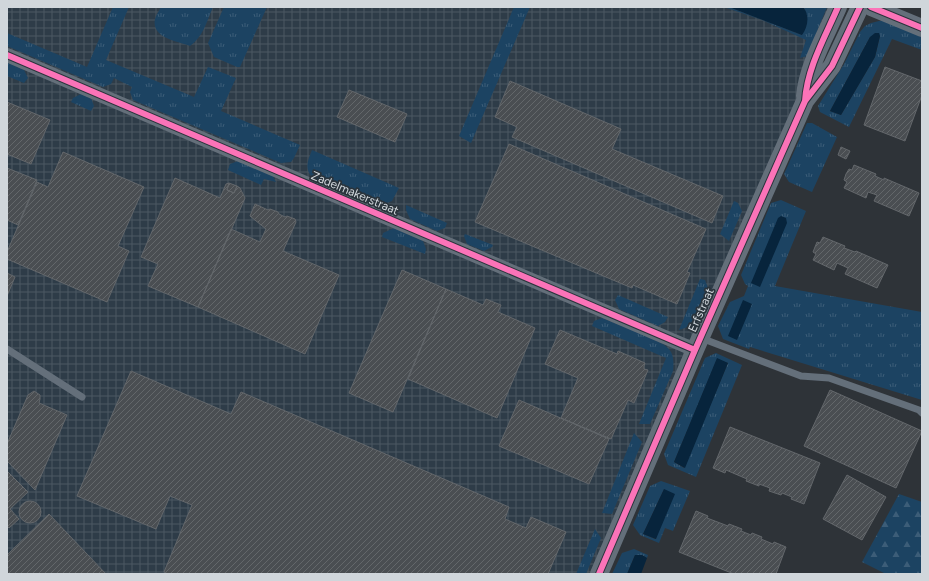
<svg xmlns="http://www.w3.org/2000/svg" width="929" height="581" viewBox="0 0 929 581" font-family="Figtree,sans-serif">
<defs>
<pattern id="industrial-grid" width="8" height="8" patternUnits="userSpaceOnUse"><rect width="8" height="8" fill="#2e3c48"/><path d="M0 4h8M4 0v8" fill="none" stroke="#4b5762"/></pattern>
<pattern id="grass-tufts" width="24" height="20" patternUnits="userSpaceOnUse"><rect width="24" height="20" fill="#1c4362"/><path d="M3 7l-1-3M5 7V3M7 7l1-3M15 17l-1-3M17 17v-4M19 17l1-3" fill="none" stroke="#3c5d78"/></pattern>
<pattern id="forest-firs" width="22" height="20" patternUnits="userSpaceOnUse"><rect width="22" height="20" fill="#1c4362"/><path d="M5 1l3.5 6h-7zM16 11l3.5 6h-7z" fill="#3c5d78"/></pattern>
<pattern id="building-hatch" width="6" height="6" patternUnits="userSpaceOnUse"><rect width="6" height="6" fill="#4a4e52"/><path d="M-1 1l2-2M0 6l6-6M5 7l2-2" fill="none" stroke="#63676a"/></pattern>
</defs>
<rect width="100%" height="100%" fill="#2e3338"/>
<path fill="url(#industrial-grid)" d="M7,7H829L779,158L605,574H7Z"/>
<path fill="url(#grass-tufts)" fill-rule="evenodd" d="M113,7H129L106,60L194,97L208,67L236,78L221,111L300,145L294,158L291,162L281,163L133,100L130,92L132,87L114,78L111,84L103,87L7,46V33L87,67Z
M161,7H213C207,21 203,37 190,46C177,41 151,38 155,19C156,15 159,11 161,7Z
M224,7H267L240,67H237L214,57L208,43Z
M514,7H530L471,143L459,136Z
M724,7H729L802,35L805,9L803,7H827L807,56L800,58L806,40L762,20Z
M879,21H887L922,35V50L892,39L849,127L820,112L818,106L844,64L860,32L865,26L871,23ZM880,36L875,57L841,115L830,111L870,37Z
M7,62L24,70L28,78L24,83L7,76Z
M81,94L91,98L94,106L91,111L71,102L73,98Z
M807,123H812L837,137L812,192L789,182L784,174Z
M312,150L399,188L393,199L392,201L379,206L312,177C304,168 308,160 312,150Z
M238,161L273,176L276,182L264,179L261,185L228,170L230,164Z
M781,200L806,211L775,286L922,312V400L750,347L749,349L723,339L718,326L730,302L744,296L748,286L745,284L741,275L771,203Z
M734,201L738,203L742,211L729,241L720,234Z
M406,205L447,223L445,228L437,231L410,219L406,210Z
M394,228L423,241L426,249L425,254L382,237L383,233Z
M465,234L493,245L492,247L484,251L467,244L464,236Z
M700,279L705,280L708,288C702,304 698,326 679,330Z
M618,295L668,317L665,322L658,326L619,309L615,300Z
M602,318C614,323 661,340 668,348C674,354 674,363 673,371L650,424H639L666,358L592,326L594,321Z
M716,353L742,365L696,477L668,465L664,454L705,358ZM717,359L728,363L684,468L674,462Z
M634,433L642,442L612,514L602,513Z
M661,481L690,491L673,531L665,528L659,543L640,535L633,525L650,486ZM664,489L656,539H655L643,534Z
M595,529L601,538L586,574H576Z
M634,549L648,555L647,558L642,555H635L627,574H612L622,553Z"/>
<path fill="url(#forest-firs)" d="M899,494L922,502V574H886L862,562Z"/>
<path fill="#07243c" d="M729,7H803C810,15 808,27 802,35Z
M875,33H879L880,36L875,57L841,115L830,111L870,37Z
M781,216L786,218L787,223L760,287L751,283L778,218Z
M743,300L752,304L737,340L728,336Z
M717,358L728,363L685,468L674,462Z
M664,489L675,494L656,539L643,534Z
M635,555H642L647,558L641,574H627Z"/>
<path fill="url(#building-hatch)" stroke="#63676b" d="M885,67L922,81V95L905,141L864,125Z
M510,81L621,129L612,149L723,196L712,223L512,137L517,127L495,117Z
M349,90L407,114L395,142L337,117Z
M7,102L50,120L31,164L7,154Z
M509,144L706,229L687,272L690,273L677,304L633,285L632,288L475,222Z
M841,147L850,151L846,159L838,155Z
M63,152L144,187L118,246L129,251L107,302L7,259V252L37,182L48,187Z
M854,165L876,174L875,176L884,180V178L919,193L909,216L874,201L877,195L868,192L866,198L844,188L847,182L844,180L846,174L849,169L852,170Z
M7,168L37,180L18,225L7,220Z
M175,178L220,198L226,184L229,183L227,190L234,193L237,186L240,188L245,198L198,307L148,286L158,264L141,257Z
M229,183L237,186L234,193L227,190Z
M255,204L268,210L270,209L278,212L279,214L285,217L287,216L295,219L296,222L283,251L339,275L305,354L198,307L231,229L260,242L266,229L250,216Z
M823,237L845,246L844,248L855,252L856,251L888,265L877,288L845,274L848,268L837,263L834,270L813,260L816,254L813,252L817,242L820,243Z
M402,270L446,289L393,412L349,393Z
M7,273L15,277L7,296Z
M446,289L483,305L486,299L501,305L498,312L535,328L497,418L408,379Z
M560,330L617,354L618,351L645,363L644,366V369L648,370L634,403L628,400L611,439L561,418L578,378L545,364Z
M131,371L231,414L241,392L509,507L505,519L526,528L531,517L566,532L548,574H168L164,572L192,505L170,496L156,529L77,496Z
M830,390L922,431L896,488L804,446Z
M34,391L40,395V399L39,403L67,415L35,490L7,461V444L28,395Z
M519,400L609,439L589,484L499,446Z
M730,427L820,463L804,504L791,499L792,497L782,493L781,495L769,491L770,488L759,484V486L746,481L747,479L726,470L725,473L713,468Z
M7,471L28,492L10,509L19,519L9,528L7,526Z
M847,475L886,497L862,540L823,519Z
M19 512a11 11 0 1 1 22 0a11 11 0 1 1-22 0Z
M696,511L708,516L707,518L728,526L729,524L742,529L741,531L751,535L752,533L762,537L761,539L773,544L774,542L786,547L776,574H734L679,552Z
M49,514L106,574H7V555Z"/>
<g fill="none" stroke-linecap="round" stroke-linejoin="round">
<path stroke="#646f7a" stroke-width="7" d="M701,338L801,376L829,378L919,410L922,413
M7,349L82,397"/>
<path stroke="#646f7a" stroke-width="14" d="M7,55L695,350"/>
<path stroke="#646f7a" stroke-width="18" d="M871,7L922,28
M805,96C808,65 826,35 838,7
M599,574L695,350L805,101L832,66L860,7"/>
<g stroke="#2a343c" stroke-width="8">
<path id="cycleway" d="M871,7L922,28
M7,55L695,350
M805,101C807,68 825,37 838,7
M599,574L695,350L805,101L832,66L860,7"/>
</g>
<use href="#cycleway" stroke="#fb73b8" stroke-width="6"/>
</g>
<g text-anchor="middle" stroke-width="3.5" stroke-linejoin="round" paint-order="stroke">
<g font-size="12" fill="#d0d6db" stroke="#2a343c">
<text transform="translate(355 193) rotate(23)" y="4">Zadelmakerstraat</text>
<text transform="translate(701 310) rotate(-66)" y="4">Erfstraat</text>
</g>
</g>
<rect width="929" height="581" fill="none" stroke="#d0d6db" stroke-width="16"/>
</svg>
